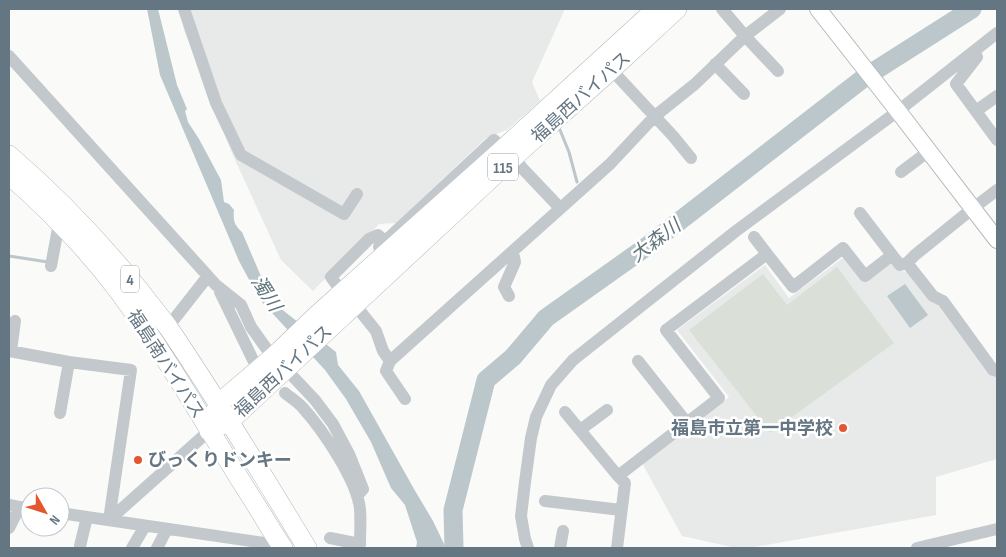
<svg xmlns="http://www.w3.org/2000/svg" width="1006" height="557" viewBox="0 0 1006 557" font-family="'Sofia Sans Condensed','Noto Sans JP',sans-serif">
<rect width="100%" height="100%" fill="#fafaf8"/>
<path fill="#e8e9e9" d="M179,9H565L532,82L540,101L507,130L486,138L396,223L379,224L313,291L281,260L231,151L184,30Z
M844,257L865,282L890,263L901,271L909,272L940,306L997,376V459L936,477V515L749,548H736L682,536L642,463L729,397L677,330L765,265L789,298Z"/>
<path fill="#dadfd7" d="M837,267L894,343L770,433L689,330L763,274L787,305Z"/>
<path fill="#bbc7cb" d="M147,9H158L177,85L187,109L185,111L188,122L199,139L221,180L224,202L229,204L234,210C233,220 234,225 242,232L263,281L264,285L275,304L336,352L338,365L359,391L414,489L433,521L446,548H416L417,542L405,505L391,488L371,442L346,399L325,370L260,300L239,261L160,75Z
M905,284L928,315L910,328L887,296Z"/>
<g fill="none" stroke-linecap="round" stroke-linejoin="round">
<path stroke="#bbc7cb" stroke-width="3" d="M560,130L569,152L577,182
M9,256L48,262"/>
<path stroke="#bbc7cb" stroke-width="19" d="M454,548L453,510L486,380L513,357L546,318L646,247L865,77L972,9"/>
<g stroke="#b5babe" stroke-width="18">
<path id="major" d="M818,9L898,111L997,240"/>
</g>
<g stroke="#b4b9bd" stroke-width="20">
<path id="highway" d="M9,155C58,197 99,240 140,291C149,303 159,315 168,327C217,399 262,474 307,548
M9,175C49,210 88,250 120,293C168,358 208,429 251,497C262,514 272,532 283,548
M209,431L230,421L514,157L611,70L677,9
M209,431L218,404L273,357L318,314L504,148L656,9"/>
</g>
<path stroke="#c3c8cc" stroke-width="12" d="M184,9L216,103L241,155L344,214L357,194
M722,9L745,36L778,71
M975,54L977,57L956,84L997,140
M9,56L216,285L241,305L251,327L266,348L315,400L333,424L349,454L363,489L357,496
M715,64L744,94
M607,65L673,136L691,158
M976,111L997,96
M901,172L929,151
M997,190L972,209L915,255L907,263L933,296L943,301L993,370L997,371
M860,213L892,255
M754,237L767,254
M379,247L494,140L514,157L523,169L560,208
M51,266L59,223
M339,288L331,277L369,239L378,235L385,241
M220,292L253,360
M509,296L504,287L515,262L513,252
M360,311L376,331L383,351L390,361L610,164L655,116L695,84L745,36L780,9
M168,327L208,276
M9,351L69,362L131,370L109,520
M11,351L15,321
M390,361L386,371L405,399
M638,361L687,423
M285,393C291,398 298,402 303,408C322,429 357,480 360,509C361,520 360,532 360,544
M565,412L618,476
M60,413L69,362
M580,430L607,410
M545,501L621,510
M9,505L30,509
M60,513L285,546
M109,520L209,431
M9,528L19,508
M330,538L360,544L359,548
M80,546L87,517
M132,548L145,526
M157,548L167,529
M528,548L525,539L521,516L525,482L531,438L536,417L551,385L573,360L736,231L898,111L997,33
M560,548L563,531
M617,548L625,483L618,476L719,398L666,330L767,254L793,287L843,248L865,276L892,255L900,265L907,263
M917,548L997,529"/>
<use href="#major" stroke="#fff" stroke-width="16"/>
<use href="#highway" stroke="#fff" stroke-width="19"/>
</g>
<g fill="#e4572e" stroke="#fff" stroke-width="2">
<circle cx="843" cy="428" r="5"/>
<circle cx="138" cy="460" r="5"/>
</g>
<g text-anchor="middle" stroke-width="5" stroke-linejoin="round" paint-order="stroke">
<g fill="#fff" stroke="#939fa8" stroke-width="1">
<rect x="488" y="153.5" width="30" height="27" rx="4"/>
<rect x="121" y="265.5" width="18" height="27" rx="4"/>
</g>
<g font-size="16" font-weight="bold" fill="#657683">
<text x="503" y="173">115</text>
<text x="130" y="285">4</text>
</g>
<g font-size="18" fill="#657683" stroke="#fff">
<text transform="translate(581 97) rotate(-42)" y="6">福島西バイパス</text>
<text transform="translate(166 364) rotate(57)" y="6">福島南バイパス</text>
<text transform="translate(283 371) rotate(-43)" y="6">福島西バイパス</text>
</g>
<g font-size="18" font-weight="bold" fill="#657683" stroke="#fff" text-anchor="end">
<text x="833" y="434">福島市立第一中学校</text>
<text x="148" y="466" text-anchor="start">びっくりドンキー</text>
</g>
<g font-size="19" font-style="italic" fill="#60757c" stroke="#fff">
<text transform="translate(655 240) rotate(-37)" y="7">大森川</text>
<text transform="translate(267 293) rotate(57)" y="7">濁川</text>
</g>
</g>
<rect width="1006" height="557" fill="none" stroke="#657683" stroke-width="20"/>
<g transform="translate(45 512) rotate(129)"><circle r="24" fill="#ffffff" stroke="#c1c8cd"/>
<path d="M0-4L9 19L0 12L-9 19Z" fill="#e4572e"/>
<text y="-8" font-size="14" font-weight="bold" text-anchor="middle" fill="#657683">N</text>
</g>
</svg>
